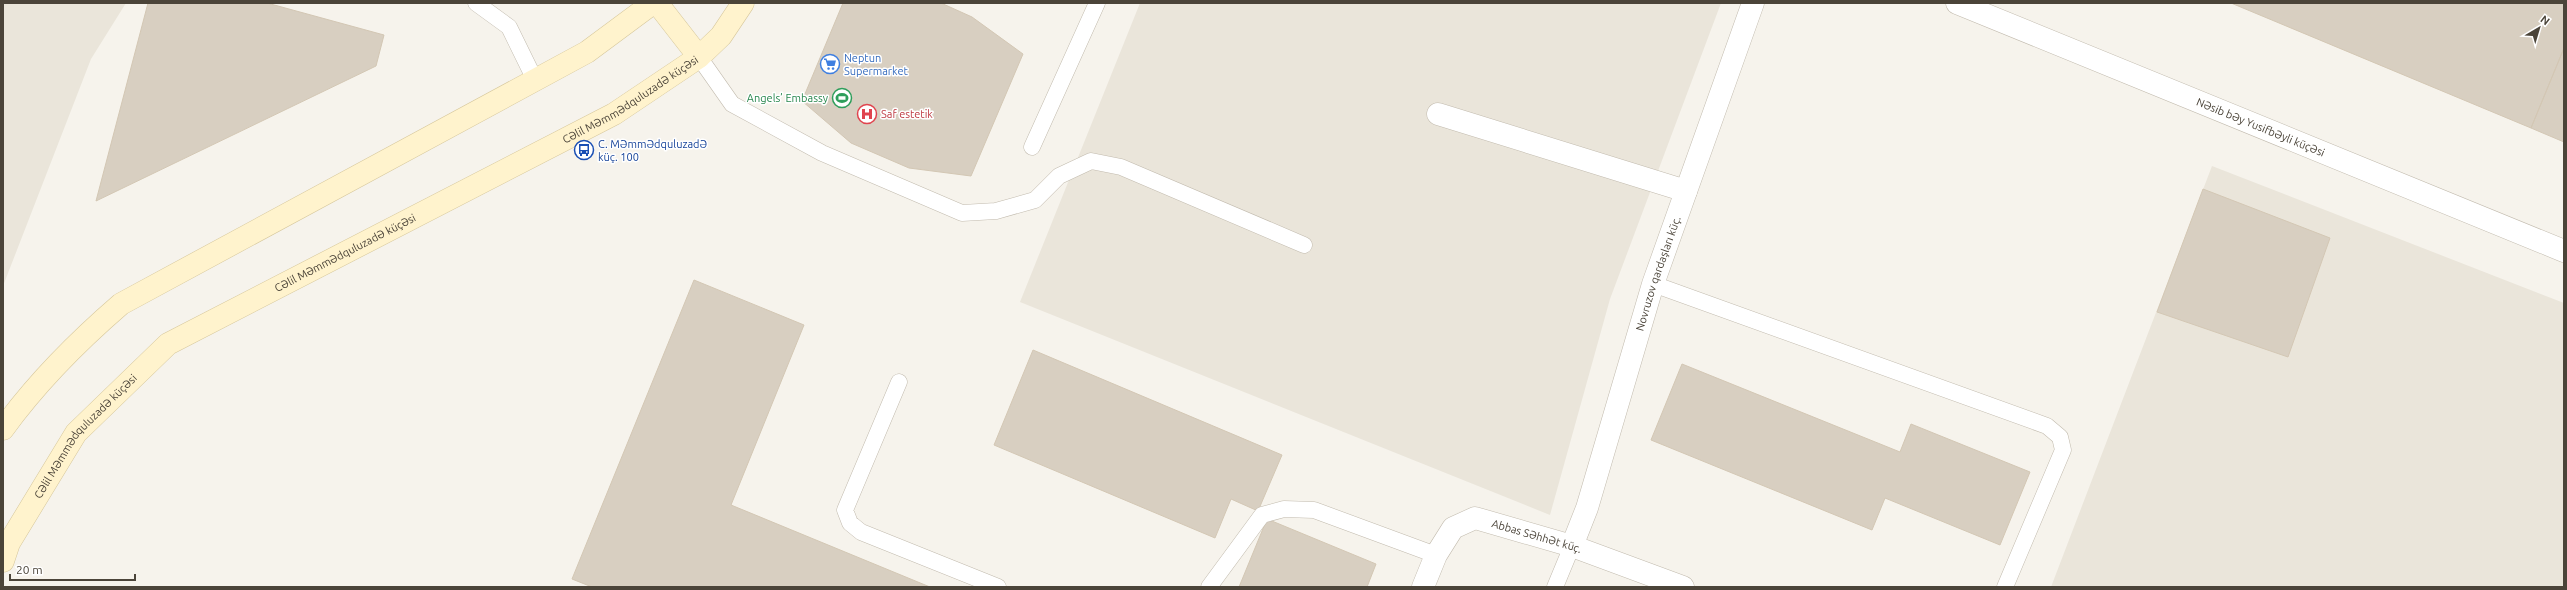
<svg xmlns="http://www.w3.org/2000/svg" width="2567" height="590" viewBox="0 0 2567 590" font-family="Ubuntu,sans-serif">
<rect width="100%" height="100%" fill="#f6f3ec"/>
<path fill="#eae5da" d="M3,3H126L91,59L3,286Z
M1140,3H1721L1610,299L1550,515L1020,302Z
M2212,166L2564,303V587H2051Z"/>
<path fill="#d8cfc1" stroke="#d3c7b4" d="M148,3H267L384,35L376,66L96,201Z
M843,3H941L972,17L1023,54L971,176L909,168L851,143L802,101Z
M2231,3H2564V48L2531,128Z
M2564,48V142L2531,128Z
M2203,189L2330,238L2288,357L2157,312Z
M694,280L804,325L731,505L930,587H592L572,579Z
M1033,350L1282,455L1258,511L1231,499L1215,538L994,445Z
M1682,364L1900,452L1911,424L2030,472L2000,545L1885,498L1872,530L1651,440Z
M1267,519L1376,564L1367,587H1239Z"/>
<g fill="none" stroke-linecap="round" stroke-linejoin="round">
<g stroke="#c2bbae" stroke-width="17">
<path id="lane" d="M476,3L509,27L535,80
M699,57L732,104L822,153L962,213L996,211L1035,200L1059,176L1091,161L1121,167L1304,245
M1032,147L1097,3
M1653,284L2047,426L2060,437L2063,450L2005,587
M899,382L845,510L850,523L861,532L998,587
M1209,587L1262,515L1284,509L1314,510L1436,555
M1555,587L1572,546"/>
</g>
<g stroke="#c2bbae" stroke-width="23">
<g id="street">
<path id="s1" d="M1957,3L2564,251"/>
<path d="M1438,114L1686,191"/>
<path id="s2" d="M1572,546L1587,508L1653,284L1753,3"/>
<path id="s3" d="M1423,587L1436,555L1453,528L1475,518L1572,546L1683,587"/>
</g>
</g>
<g stroke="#d6c79b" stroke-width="23">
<g id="secondary">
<path d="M657,3L699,57"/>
<path d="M3,429C37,382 77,342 121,304L587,52L653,3"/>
<path id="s4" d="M3,561L9,543L76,433L168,344L614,114L699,57L721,36L743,3"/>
</g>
</g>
<use href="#lane" stroke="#fff" stroke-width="16"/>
<use href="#street" stroke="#fff" stroke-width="22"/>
<use href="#secondary" stroke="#fff3cd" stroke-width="22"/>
</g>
<defs>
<g id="supermarket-ring" transform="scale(1)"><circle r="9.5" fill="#fff" stroke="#3f7fe0" stroke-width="1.5"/><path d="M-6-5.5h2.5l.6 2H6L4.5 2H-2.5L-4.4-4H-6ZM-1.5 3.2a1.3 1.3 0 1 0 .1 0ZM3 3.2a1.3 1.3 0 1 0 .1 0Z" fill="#3f7fe0"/></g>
<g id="stadium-ring" transform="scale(1)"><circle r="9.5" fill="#fff" stroke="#2e9e5b" stroke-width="1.5"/><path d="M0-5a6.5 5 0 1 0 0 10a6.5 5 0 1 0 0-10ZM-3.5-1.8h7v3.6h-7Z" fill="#2e9e5b"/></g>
<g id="hospital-ring" transform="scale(1)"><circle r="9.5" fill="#fff" stroke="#e0444e" stroke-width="1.5"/><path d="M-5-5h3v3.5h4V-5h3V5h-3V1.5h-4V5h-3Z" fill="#e0444e"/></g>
<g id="bus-ring" transform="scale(1)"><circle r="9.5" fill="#fff" stroke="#1a4fb4" stroke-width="1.5"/><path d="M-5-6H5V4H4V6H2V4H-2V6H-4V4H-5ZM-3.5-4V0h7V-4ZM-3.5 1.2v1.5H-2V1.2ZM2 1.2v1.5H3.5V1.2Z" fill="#1a4fb4"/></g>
</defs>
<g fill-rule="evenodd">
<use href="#supermarket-ring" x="830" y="64"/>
<use href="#stadium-ring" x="842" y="98"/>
<use href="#hospital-ring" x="867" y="114"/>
<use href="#bus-ring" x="584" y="150"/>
</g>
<g text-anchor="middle" stroke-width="3" stroke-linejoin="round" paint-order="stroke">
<g font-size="11" fill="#366cbe" stroke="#fff" text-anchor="start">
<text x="844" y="62">Neptun<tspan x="844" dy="13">Supermarket</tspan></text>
</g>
<g font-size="11" fill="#27864d" stroke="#fff" text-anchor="end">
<text x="828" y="102">Angels’ Embassy</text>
</g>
<g font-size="11" fill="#4b4439" stroke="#fff">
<text dy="4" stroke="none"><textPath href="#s4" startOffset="799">Cəlil Məmmədquluzadə küçəsi</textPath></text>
<text dy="4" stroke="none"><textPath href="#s1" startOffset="328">Nəsib bəy Yusifbəyli küçəsi</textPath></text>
<text dy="4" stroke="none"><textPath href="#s4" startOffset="475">Cəlil Məmmədquluzadə küçəsi</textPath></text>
<text dy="4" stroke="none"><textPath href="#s2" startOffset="286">Novruzov qardaşları küç.</textPath></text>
<text dy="4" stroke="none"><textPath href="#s4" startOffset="151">Cəlil Məmmədquluzadə küçəsi</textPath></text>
<text dy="4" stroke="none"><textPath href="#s3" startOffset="155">Abbas Səhhət küç.</textPath></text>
</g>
<g font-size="11" fill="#be3a42" stroke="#fff" text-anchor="start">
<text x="881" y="118">Saf estetik</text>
</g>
<g font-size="11" fill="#164399" stroke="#fff" text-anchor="start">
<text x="598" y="148">C. Məmmədquluzadə<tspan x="598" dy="13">küç. 100</tspan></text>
</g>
</g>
<rect width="2567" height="590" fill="none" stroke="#4b4439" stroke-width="8"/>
<g transform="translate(2539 28) rotate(38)" stroke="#ffffff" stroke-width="3" paint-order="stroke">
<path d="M0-3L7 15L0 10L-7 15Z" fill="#4b4439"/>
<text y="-6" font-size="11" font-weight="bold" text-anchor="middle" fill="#4b4439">N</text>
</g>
<path d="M10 574v6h125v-6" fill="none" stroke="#4b4439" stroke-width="2"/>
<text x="16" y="574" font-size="12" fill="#4b4439" stroke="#ffffff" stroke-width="3" paint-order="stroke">20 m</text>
</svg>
